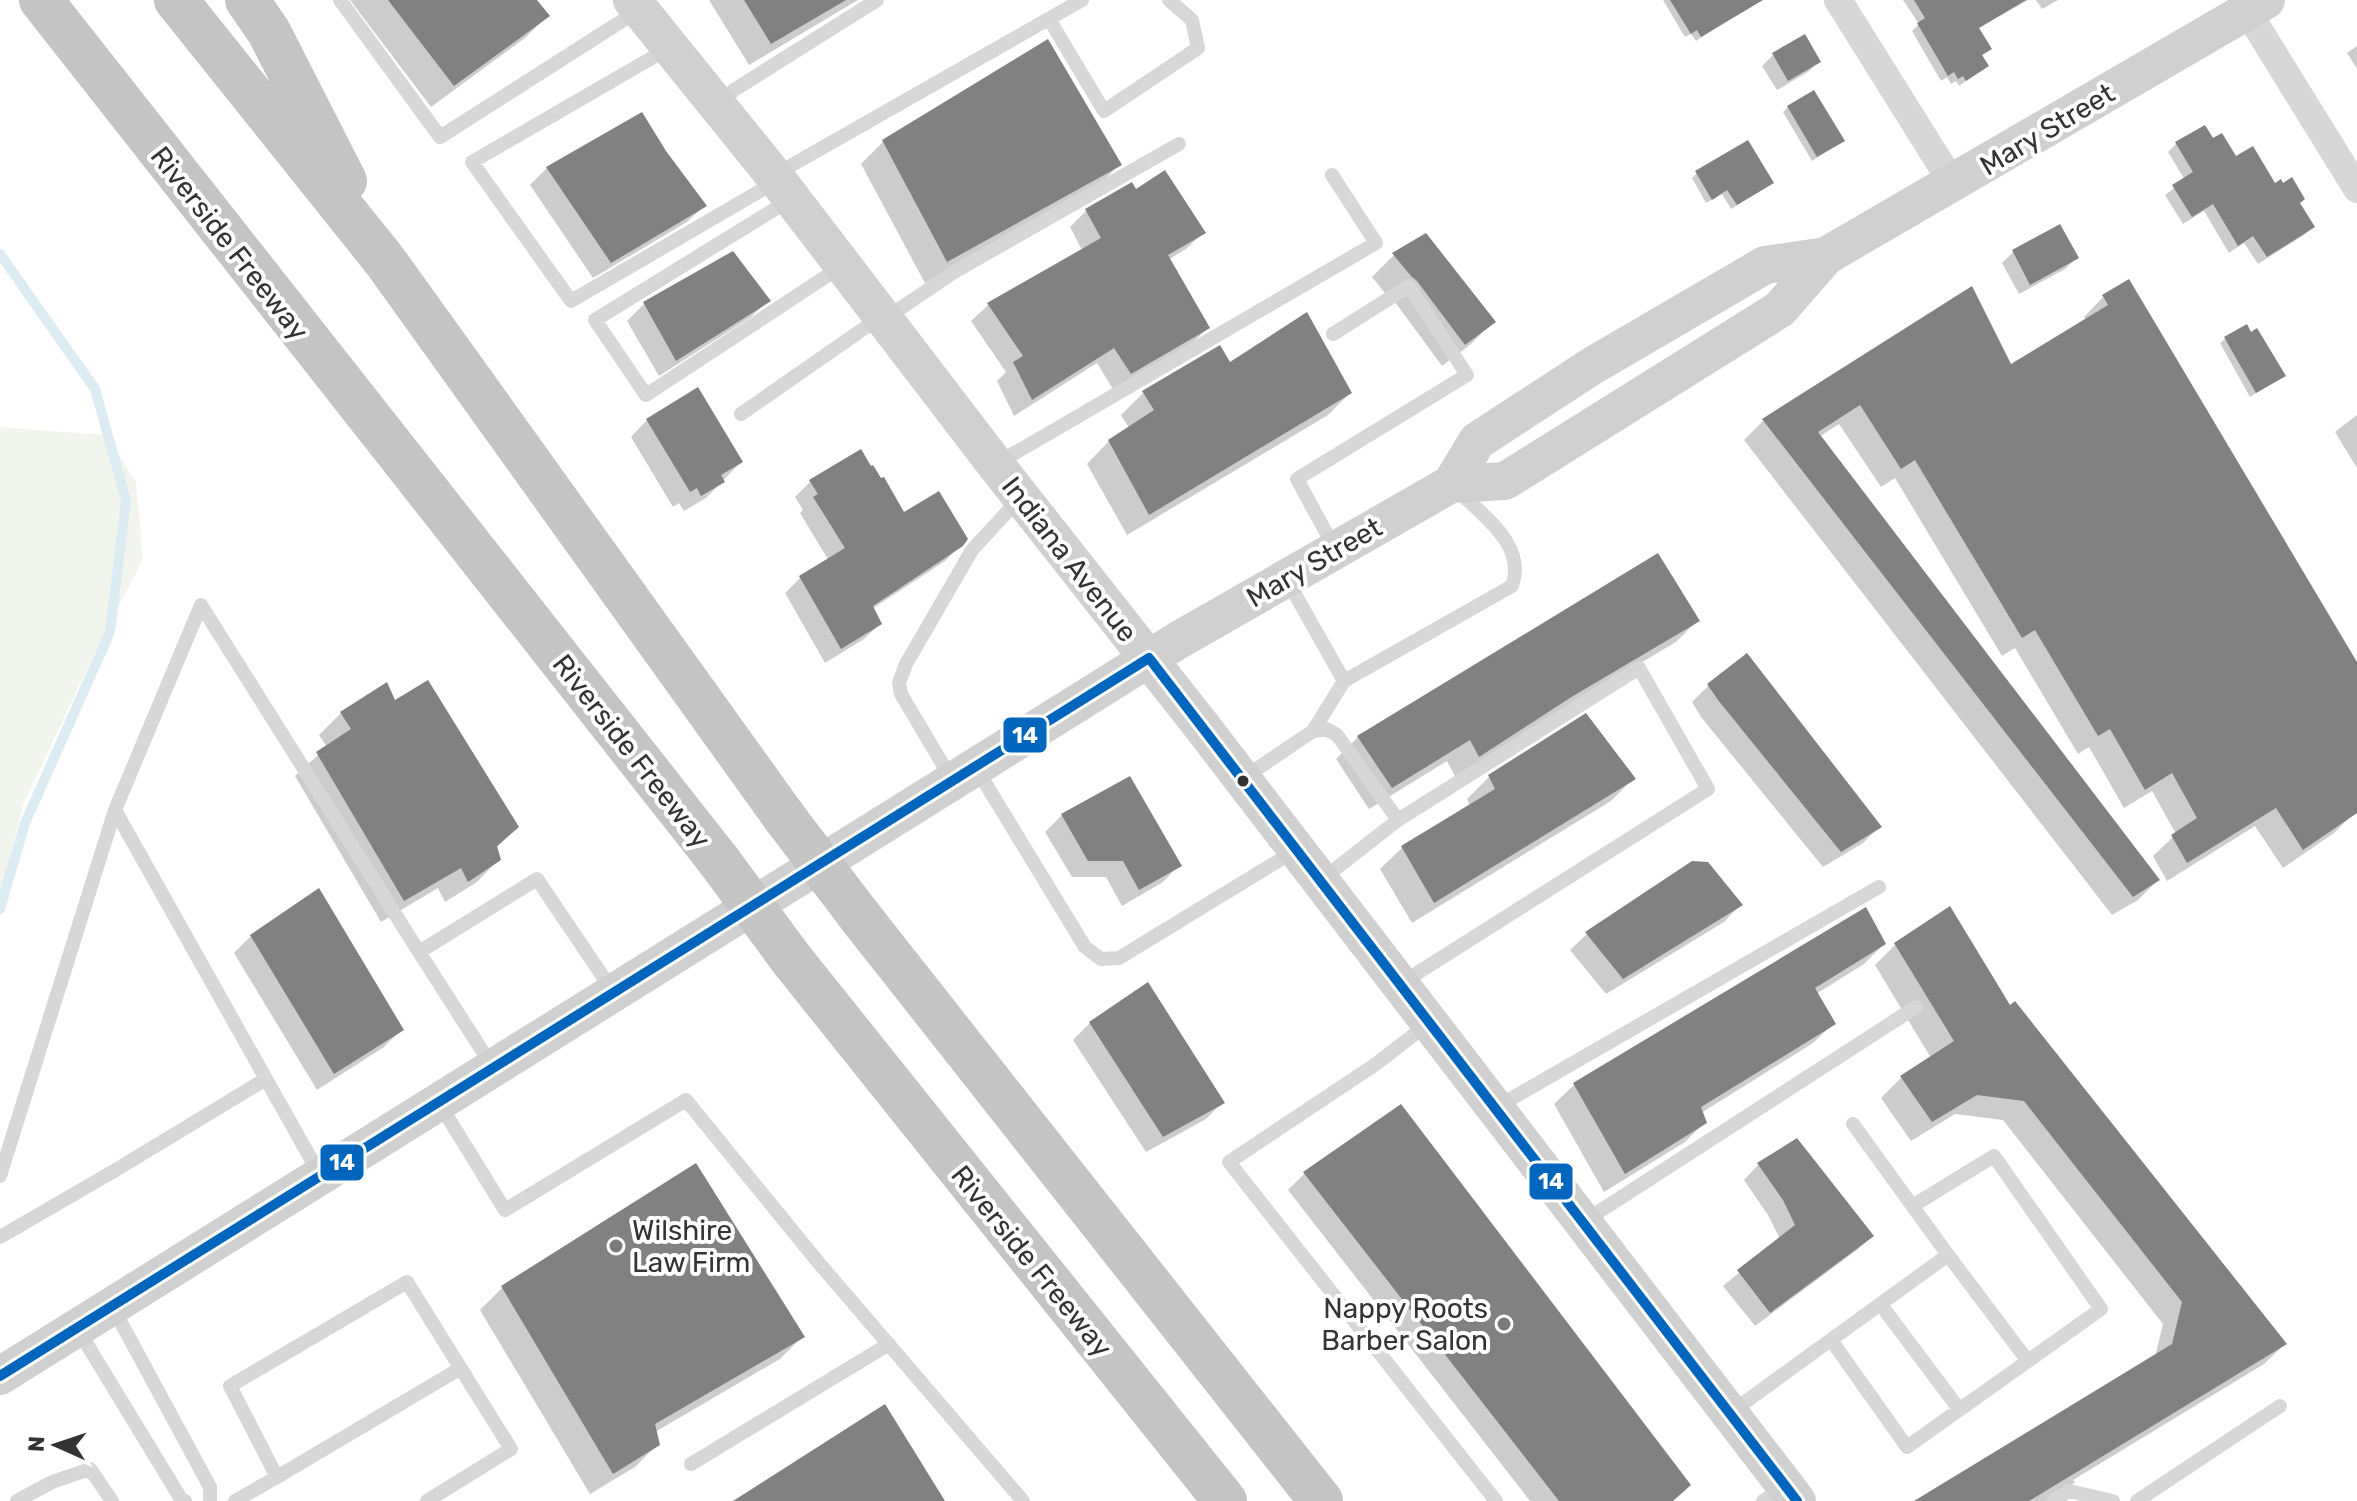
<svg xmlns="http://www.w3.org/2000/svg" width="2357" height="1501" viewBox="0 0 2357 1501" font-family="Rubik,sans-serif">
<rect width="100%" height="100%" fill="#fff"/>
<path fill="#f1f5ed" d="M0,427L105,435L136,481L143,559L94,654L23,805L0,896Z"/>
<path fill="#0003" d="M350,0H535L547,16L525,38L431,107Z
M709,0H858L749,65Z
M1663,0H1739L1745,9L1696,41L1691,34L1685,37Z
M1903,0H2028L1977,29L1989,49L1980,57L1986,66L1959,86L1956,81L1951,84L1947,77L1941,81L1912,31L1919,24Z
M2036,0H2058L2042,9Z
M1804,36L1819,61L1808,72L1777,90L1762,66L1773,55Z
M1047,42L1119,165L1097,187L925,283L861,164L883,142Z
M2357,46V69L2347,53Z
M1788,107L1842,141L1812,161L1783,112Z
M642,114L664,152L704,206L687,222L593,278L530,185L547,168Z
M2213,141L2298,204L2312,227L2304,235L2258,264L2244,243L2229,253L2204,211L2183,224L2165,195L2185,180L2168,152L2176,144Z
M1697,173L1772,183L1731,209L1722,194L1706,203L1692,178Z
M1135,191L1203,233L1186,249L1168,260L1208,328L1191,344L1113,389L1097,363L1014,416L997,381L1006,372L971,321L988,305L1082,250L1070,227L1086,211Z
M2059,226L2076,258L2065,269L2019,294L2002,263L2013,252Z
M732,254L768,301L751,317L659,376L627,321L644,304Z
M1394,255L1493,321L1471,344L1442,366L1395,302L1389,298L1372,277Z
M1972,289L2011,367L2086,321L2084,317L2103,297L2357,666V764L2354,813L2334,833L2283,868L2255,826L2167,881L2153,856L2176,834L2152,791L2124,808L2089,747L2078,754L2015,648L2002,656L1895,478L1881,487L1839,424L1819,437L2158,880L2138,900L2112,915L1744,440L1763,421Z
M2225,339L2283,376L2250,397L2220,343Z
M1219,348L1229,364L1350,393L1328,415L1127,535L1087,464L1109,441L1129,428L1121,415L1143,393Z
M2357,415V468L2335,432Z
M647,420L741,462L706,498L684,511L679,503L673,507L631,437Z
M810,482L904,515L961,545L945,561L872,609L880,624L864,639L825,663L785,593L800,578L829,561L800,513L803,510L795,497Z
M1658,556L1698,620L1676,642L1548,718L1456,778L1447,761L1369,809L1336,759L1358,737Z
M1709,685L1879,827L1863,843L1823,867L1701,717L1692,702Z
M394,702L517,827L496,848L499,859L477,882L445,902L438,888L381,922L295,776L327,747L319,735L341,713Z
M1489,777L1633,779L1611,801L1412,923L1380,869L1403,847L1470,806L1467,799Z
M1062,815L1179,865L1163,882L1122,906L1106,877H1072L1045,832Z
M1740,905L1724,922L1606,994L1570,950L1587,934Z
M1865,910L1884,944L1864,964L1816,994L1833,1024L1813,1043L1701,1113L1705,1122L1685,1142L1604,1192L1554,1104L1574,1085Z
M251,936L401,1030L384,1047L317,1090L234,953Z
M1896,944L2009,1007L2285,1344L2264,1364L2073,1480L2075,1482L2056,1501H1918L2155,1357L2163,1324L2003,1120L1955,1114L1911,1141L1881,1098L1902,1077L1931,1058L1875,965Z
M1090,1023L1223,1102L1206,1119L1146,1152L1073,1040Z
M1401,1107L1673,1501H1530L1288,1190L1304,1174Z
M1758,1165L1872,1236L1857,1250L1755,1326L1723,1286L1780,1239L1768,1215L1744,1180Z
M695,1166L802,1337L780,1359L655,1432L658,1444L635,1467L590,1494L480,1310L502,1288Z"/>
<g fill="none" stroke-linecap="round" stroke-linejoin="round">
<path stroke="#ddebf3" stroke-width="10" d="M0,254L95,389L126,500L110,632L25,823L0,909"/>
</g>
<path fill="#818181" d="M388,0H537L550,16L454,86Z
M744,0H846L771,44Z
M1670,0H1763L1701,37L1697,30L1691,34Z
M1914,0H2026L1979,28L1992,49L1982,55L1989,66L1966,81L1963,76L1958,79L1954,72L1948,76L1917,23L1925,18Z
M1805,34L1821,62L1788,81L1772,53Z
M1048,39L1122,165L947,262L882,140Z
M1814,90L1845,141L1817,157L1787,106Z
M642,112L666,151L707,206L611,263L546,167Z
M2205,125L2213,138L2222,133L2236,156L2253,146L2275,183L2281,179L2283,183L2292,177L2305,199L2300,203L2315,227L2267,257L2253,236L2238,246L2213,204L2192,217L2172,185L2193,172L2175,142Z
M1748,140L1774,183L1737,205L1727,190L1712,200L1695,171Z
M1165,170L1206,233L1168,255L1210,328L1131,374L1114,348L1032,400L1013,362L1023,356L987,303L1101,238L1085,209L1132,182L1136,189Z
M2060,224L2079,258L2030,285L2012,250Z
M1426,233L1496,322L1465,345L1417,281L1411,276L1392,253Z
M733,251L771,301L676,361L643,302Z
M2129,279L2357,662V813L2303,850L2276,808L2187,863L2171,835L2197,818L2172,773L2145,790L2110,729L2098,736L2035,630L2022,638L1915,460L1901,469L1860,405L1818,432L2160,880L2133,897L1762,419L1972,286L2011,364L2108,305L2102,295Z
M1307,312L1352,393L1149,515L1108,440L1154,410L1142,391L1220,345L1230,362Z
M2247,324L2251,332L2257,328L2286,376L2256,393L2224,337Z
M698,387L743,462L721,475L725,482L701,496L697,488L690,492L646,419Z
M861,449L871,466L873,465L881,478L884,477L904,512L939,491L968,539L963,546L873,606L882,624L841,649L799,576L845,548L813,497L818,494L809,480Z
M1658,553L1700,621L1573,696L1479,757L1470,740L1392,788L1357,736Z
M1747,653L1882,827L1841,852L1718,700L1707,684Z
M428,680L519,827L497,846L501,860L468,882L461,868L404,901L316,752L351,729L340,712L387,682L395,700Z
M1586,713L1636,779L1434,903L1401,846L1495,789L1488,775Z
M1130,776L1182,866L1139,890L1123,861H1088L1061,814Z
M1692,861L1708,862L1743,905L1623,979L1585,932Z
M319,888L404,1030L334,1074L250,935Z
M1950,906L2010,1005L2015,1001L2287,1344L2029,1501H1914L2172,1344L2182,1302L2024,1101L1977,1095L1932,1122L1900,1076L1954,1041L1894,943Z
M1866,907L1886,944L1815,988L1836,1024L1701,1107L1707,1123L1625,1174L1573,1083Z
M1148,982L1225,1103L1163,1137L1089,1022Z
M1401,1104L1691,1485L1673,1501H1559L1303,1172Z
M1797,1138L1874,1236L1770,1313L1737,1270L1795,1225L1783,1200L1757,1163Z
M696,1163L805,1337L655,1424L660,1445L613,1474L501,1286Z
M885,1404L945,1501H733Z"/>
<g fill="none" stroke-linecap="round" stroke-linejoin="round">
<path stroke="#d7d7d7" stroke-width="14" d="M340,0L440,137L639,10
M1049,19L1104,111L1198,48L1192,20L1169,0
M669,48L472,162L571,301L760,191L792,165L1082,0
M719,105L734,90L877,0
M791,199L595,320L646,395L842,266
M1333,334L1409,286L1467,375L1297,479L1335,549
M741,414L866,327L901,308L954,272L1179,144
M996,464L1376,243L1332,175
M1287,580L1344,681
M1313,731L1344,681L1512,586C1527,545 1483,516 1457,490
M976,768L1085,947L1101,959L1119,958L1296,850
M1242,779L1313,731L1326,729L1337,735L1398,820
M952,780L901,694L899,683L906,664L972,550L1021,497
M1320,881L1398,820L1639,668L1708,789L1400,984
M1429,1023L1376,1064L1229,1162L1496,1501
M492,1066L419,952L537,879L614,993
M266,1079L115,810L201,605L419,952
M439,1103L505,1210L686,1100L818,1262L1023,1501
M1495,1108L1879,887
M0,1176L115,810
M1583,1222L1916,1007
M0,1237L114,1171L266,1079L320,1175
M1948,1255L2027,1360
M1881,1305L1959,1409
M112,1306L210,1487V1501
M77,1328L181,1499L185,1501
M1831,1340L1907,1447L2101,1309L1994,1156L1914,1205
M1730,1413L1948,1255L1853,1124
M691,1464L889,1344
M277,1477L461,1368
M17,1501L52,1482L90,1469L112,1501
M235,1501L277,1477L230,1386L407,1282L511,1449L427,1501
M1763,1501L1785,1486
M2053,1501L2069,1491L2113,1501
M2137,1501L2280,1406"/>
<path stroke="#d7d7d7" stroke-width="28" d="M1838,0L1953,184
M2247,11L2357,189"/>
<path stroke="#d0d0d0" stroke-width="38" d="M632,0L776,178L995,464L1200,724L1797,1501
M1451,484L1477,441L1592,366L1765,265L1826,256
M0,1376L1177,641L1451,484L1505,481L1780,309L1826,256L2266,0"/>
<path stroke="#c4c4c4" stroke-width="44" d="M41,0L719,861
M176,0L385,261L785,818
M247,0L269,32L345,181
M861,918L1321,1501
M792,960L1225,1501"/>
<path stroke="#c4c4c4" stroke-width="44" d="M785,818L861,918
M719,861L792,960"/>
<g stroke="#fff" stroke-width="16">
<path id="bus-1" d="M0,1376L1149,658L1797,1501"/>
</g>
<use href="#bus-1" stroke="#0065bd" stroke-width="10"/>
</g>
<circle fill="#333" stroke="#fff" stroke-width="3" cx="1243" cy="781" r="7"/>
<g fill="#7a7a7a" stroke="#fff" stroke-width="3">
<circle cx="616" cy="1246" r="8"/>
<circle cx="1504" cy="1324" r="8"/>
</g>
<g text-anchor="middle" stroke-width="8" stroke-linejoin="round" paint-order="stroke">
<g font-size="28" fill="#333" stroke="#fff">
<text transform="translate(2047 129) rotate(-31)" y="10">Mary Street</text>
<text transform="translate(230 243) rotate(52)" y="10">Riverside Freeway</text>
<text transform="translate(1070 559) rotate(52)" y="10">Indiana Avenue</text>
<text transform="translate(1314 562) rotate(-30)" y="10">Mary Street</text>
<text transform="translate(632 751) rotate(52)" y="10">Riverside Freeway</text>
<text transform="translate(1032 1261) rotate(51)" y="10">Riverside Freeway</text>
</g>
<g font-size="28" fill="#333" stroke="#fff" text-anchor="start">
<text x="632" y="1240">Wilshire<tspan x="632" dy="32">Law Firm</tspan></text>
<text x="1488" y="1318" text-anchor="end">Nappy Roots<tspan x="1488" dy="32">Barber Salon</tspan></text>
</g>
</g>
<g stroke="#fff" stroke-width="3">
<rect x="1002" y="716" width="46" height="38" rx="8" fill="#0065bd"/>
<rect x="319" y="1143" width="46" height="39" rx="8" fill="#0065bd"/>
<rect x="1528" y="1162" width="46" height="39" rx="8" fill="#0065bd"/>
</g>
<g font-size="22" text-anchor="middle" font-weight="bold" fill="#fff">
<text x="1025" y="743">14</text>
<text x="342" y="1170">14</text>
<text x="1551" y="1189">14</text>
</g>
<g transform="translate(56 1445) rotate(273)" stroke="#ffffff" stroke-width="6" paint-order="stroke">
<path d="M0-6L14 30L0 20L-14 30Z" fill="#333333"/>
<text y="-12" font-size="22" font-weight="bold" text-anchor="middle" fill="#333333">N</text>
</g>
</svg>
